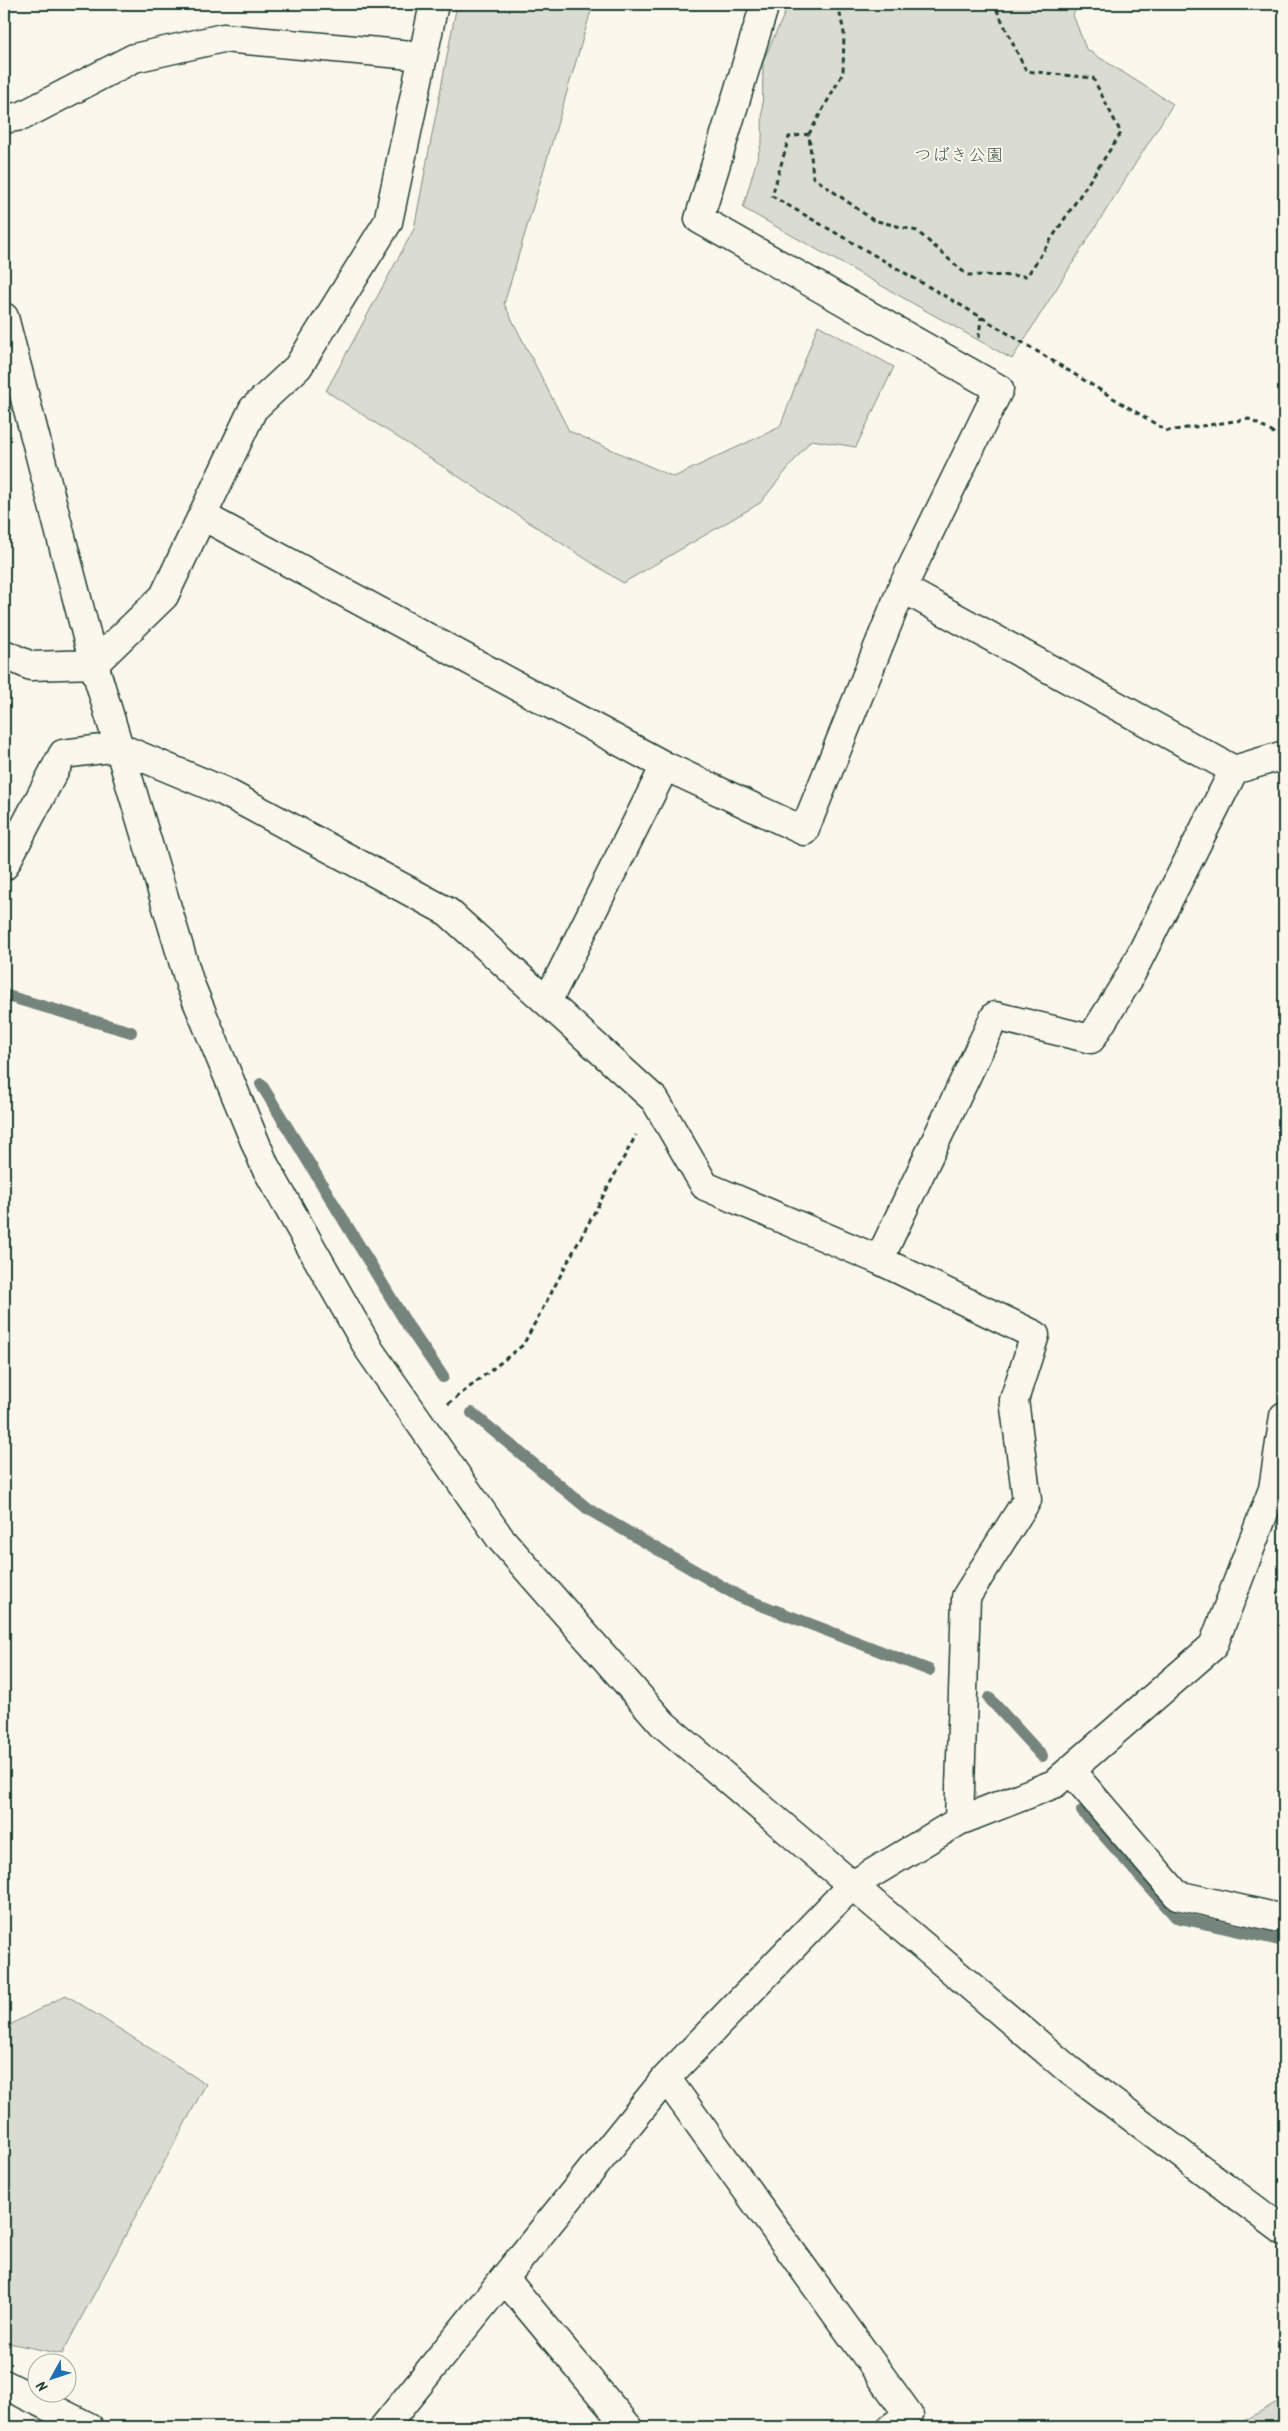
<svg xmlns="http://www.w3.org/2000/svg" width="1288" height="2431" viewBox="0 0 1288 2431" font-family="Kalam,'Klee One',sans-serif">
<rect width="100%" height="100%" fill="#fbf7ec"/>
<filter id="ink" filterUnits="userSpaceOnUse"><feTurbulence type="fractalNoise" baseFrequency=".02" numOctaves="2"/><feDisplacementMap in="SourceGraphic" scale="10" xChannelSelector="R" yChannelSelector="G"/><feConvolveMatrix kernelMatrix="1 2 1 2 8 2 1 2 1" color-interpolation-filters="sRGB"/></filter>
<g filter="url(#ink)">
<path fill="#dbdcd1" stroke="#7d8c82" d="M457,4H593L504,304L569,431L674,477L780,427L818,325L894,367L856,447L811,440L760,503L623,583L326,391L414,229Z
M789,4H1078L1073,15L1086,49L1173,104L1012,359L743,208L762,141L763,61Z
M66,1995L206,2084L62,2354L4,2342V2028Z
M1284,2398V2427H1234Z"/>
<g fill="none" stroke-linecap="round" stroke-linejoin="round">
<path stroke="#74847b" stroke-width="12" d="M4,995L131,1032
M261,1084L408,1326L443,1377
M472,1413L588,1509L740,1597L929,1670
M989,1698L1042,1756
M1082,1811L1176,1917L1284,1941"/>
<g stroke="#1f3d34" stroke-width="31">
<path id="minor" d="M765,4L699,219L999,389L902,588L1234,770L1284,755
M4,119L22,116L134,58L223,38L423,56
M4,317L94,664L190,984L265,1166L370,1351L500,1538L663,1724L1069,2070L1284,2231
M203,516L665,766L804,831L902,588
M4,654L31,666L94,664L164,596L253,409L298,367L388,222L434,4
M4,866L63,754L118,747L223,791L448,912L655,1100L705,1186L879,1260L1035,1335L1014,1400L1027,1500L966,1597L959,1821
M547,1002L665,766
M879,1260L995,1016L1091,1039L1128,980L1234,770
M1070,1770L1177,1895L1284,1919
M666,2078L909,2415L892,2427
M505,2279L628,2427
M4,2384L89,2427
M384,2427L666,2078L851,1886L959,1821L1054,1784L1213,1646L1273,1489L1284,1416"/>
</g>
<path stroke="#1f3d34" stroke-width="3" stroke-dasharray="5 4" stroke-linecap="butt" d="M838,4L844,33L843,73L809,134L813,177L873,220L917,231L967,275L1027,276L1121,133L1093,78L1026,71L994,4
M809,134L789,137L772,196L981,317L1167,431L1249,419L1284,439
M979,338L981,317
M448,1404L523,1345L636,1135"/>
<use href="#minor" stroke="#fbf7ec" stroke-width="28"/>
</g>
</g>
<g text-anchor="middle" stroke-width="4" stroke-linejoin="round" paint-order="stroke">
<g font-size="18" fill="#455d53" stroke="#fbf7ec">
<text x="959" y="161">つばき公園</text>
</g>
</g>
<rect width="1288" height="2431" fill="none" stroke="#fbf7ec" stroke-width="20"/>
<rect x="10" y="10" width="1268" height="2411" fill="none" stroke="#1f3d34" stroke-width="2" filter="url(#ink)"/>
<g transform="translate(52 2378) rotate(230)"><circle r="24" fill="#fbf7ec" stroke="#a3ada2"/>
<path d="M0-4L9 19L0 12L-9 19Z" fill="#1f6fb2"/>
<text y="-8" font-size="14" font-weight="bold" text-anchor="middle" fill="#1f3d34">N</text>
</g>
</svg>
